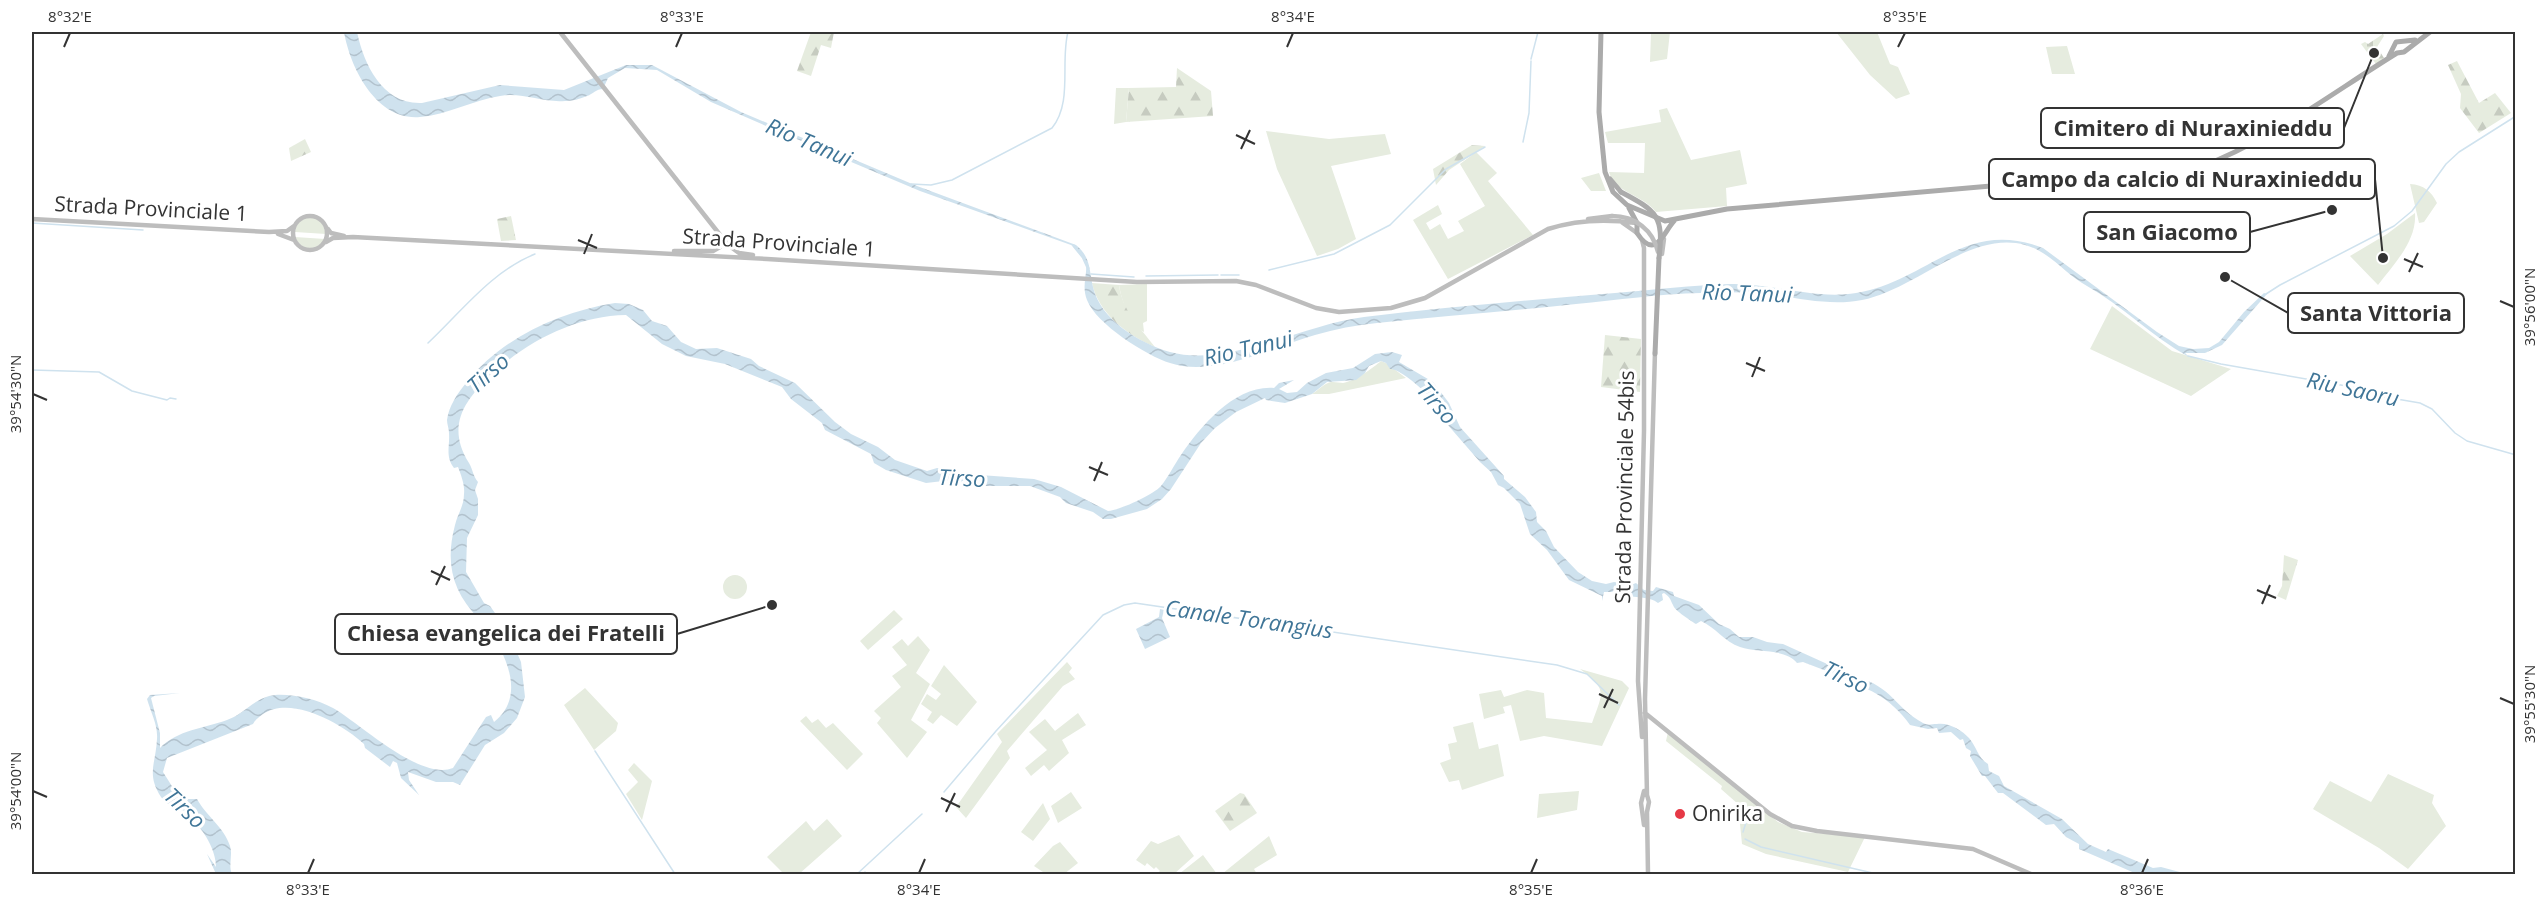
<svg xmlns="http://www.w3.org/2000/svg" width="2547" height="906" viewBox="0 0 2547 906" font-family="'Open Sans',sans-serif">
<defs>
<pattern id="forest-firs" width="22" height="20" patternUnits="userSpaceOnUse" patternTransform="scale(1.5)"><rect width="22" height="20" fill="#e6ecdf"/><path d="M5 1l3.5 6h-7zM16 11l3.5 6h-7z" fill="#c6cbc0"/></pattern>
<pattern id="cemetery-stones" width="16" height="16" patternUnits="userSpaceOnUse" patternTransform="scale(1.5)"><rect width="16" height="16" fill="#e6ecdf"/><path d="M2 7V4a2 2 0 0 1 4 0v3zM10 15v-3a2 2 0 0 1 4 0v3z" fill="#c6cbc0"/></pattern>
<pattern id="water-waves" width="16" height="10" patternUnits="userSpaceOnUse" patternTransform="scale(1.5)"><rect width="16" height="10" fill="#cfe2ee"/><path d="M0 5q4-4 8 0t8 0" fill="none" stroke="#b2c2cd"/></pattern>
</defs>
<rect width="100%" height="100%" fill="#fff"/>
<path fill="#e6ecdf" d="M1651,32H1670L1667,59L1650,62Z
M1836,32H1877L1890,64L1898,67L1910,94L1896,99L1870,75Z
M2067,46L2075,74H2052L2046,47Z
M1116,88H1129L1126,122L1114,124Z
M1667,108L1691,160L1740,150L1747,184L1726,188L1727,206L1656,212C1642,194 1616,194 1609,172L1644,173L1645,143H1608L1605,132L1661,122L1659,110Z
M1266,131L1329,139L1385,134L1391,154L1331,166L1356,239L1338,249L1317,256L1277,169Z
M1476,152L1497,173L1488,181L1533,235L1448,279L1413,220L1438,205L1442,214L1426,223L1430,230L1440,224L1448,239L1464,231L1458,221L1485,206L1460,164Z
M1599,173L1606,191H1591L1581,178Z
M2410,184C2424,185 2431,191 2437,203L2424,222L2419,223Z
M2415,213C2417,241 2394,264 2378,285L2350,256L2387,234Z
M313,217L322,222L326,234L295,232C296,222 303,218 313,217Z
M295,237L325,239C317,252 302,252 295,237Z
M1147,284V321L1143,323L1144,332C1129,323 1122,302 1119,285Z
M2112,306L2172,351L2231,369L2191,396L2090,349Z
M1381,361L1386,363L1406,378L1329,394H1312C1317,391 1324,384 1328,383C1332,381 1339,383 1343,383C1355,381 1373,368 1381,361Z
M723 587a12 12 0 1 1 24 0a12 12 0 1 1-24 0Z
M894,610L903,619L868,650L860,641Z
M918,636L930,650L916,673L930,684L911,720L927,732L907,758L877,723L881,718L874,711L901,687L892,676L907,665L892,647L902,639L908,646Z
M1067,662L1072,668L1069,672L1075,679L1063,686L1007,751L1010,758L966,818L956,807L1002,742L997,734Z
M944,665L977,702L957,726L941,715L933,724L927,720L932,712L921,704L927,694L936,700L941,694L931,686Z
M1580,669L1622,681L1629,688L1602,746L1544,736L1520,741L1511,705L1503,707L1505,713L1484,719L1479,694L1501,690L1504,697L1527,690L1544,693L1546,718L1592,723C1603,692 1608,690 1580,669Z
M585,688L618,723L616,731L594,750L564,705Z
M1078,713L1086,725L1062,740L1069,753L1049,771L1044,765L1031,776L1025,768L1047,750L1029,732L1045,719L1055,731Z
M806,716L812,723L818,719L826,728L833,723L863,754L847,770L800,721Z
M1473,722L1479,749L1498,744L1504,776L1462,790L1459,780L1449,782L1440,763L1451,759L1448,744L1457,742L1453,727Z
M1668,732L1778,822L1802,832L1865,837L1848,872L1766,854L1742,844L1738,804L1721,789L1722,786L1666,741Z
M634,763L652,781L642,820L626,794L638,782L628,770Z
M2388,774L2434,795L2432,803L2446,826L2408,869L2379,848L2313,809L2330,781L2371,802Z
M1579,791L1577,810L1537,818L1539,794Z
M1071,792L1082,808L1058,823L1051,806Z
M1043,803L1050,819L1033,841L1021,832Z
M827,819L842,836L799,874H784L767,857L806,821L814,831Z
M1179,835L1194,856L1174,874H1156L1160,871L1156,867L1154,869L1147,863L1145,866L1136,860L1151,841L1158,844Z
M1269,836L1277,855L1254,869L1257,874H1222Z
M1060,842L1078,863L1064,874H1046L1034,866L1053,846Z
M1203,855L1217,874H1179Z"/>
<path fill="url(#forest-firs)" d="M811,32H834L831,48L821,45L811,76L797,71Z
M2457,61L2479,103L2495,93L2511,113L2479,133L2460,108L2461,94L2448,65Z
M1177,68L1211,91L1213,116L1126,122L1129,88L1176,87Z
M305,139L311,152L291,161L289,148Z
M1472,145L1485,146L1449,170L1436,185L1433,169Z
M511,216L516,240L501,241L497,219Z
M1092,283L1119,285C1123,312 1139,326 1155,347C1128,336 1098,313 1092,283Z
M1605,335L1641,339L1640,392L1601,387Z
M2284,555L2298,560L2286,600L2277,596L2282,586Z
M1240,793L1244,794L1257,813L1230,831L1215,811Z"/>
<path fill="url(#cemetery-stones)" d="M2383,34L2384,36L2377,47L2384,58L2376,64L2361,44L2365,42L2368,44Z"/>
<path fill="url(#water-waves)" d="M344,32H357C364,65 383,105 422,103L500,85L564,90L626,65H652L741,112L917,186L1076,245C1091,257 1089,270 1093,287C1100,319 1139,343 1170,352C1228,368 1305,324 1364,317C1448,307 1532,300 1615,293C1654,290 1692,285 1731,284C1772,283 1815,300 1856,293C1927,282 1964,217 2043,248L2157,332L2179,346L2193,349L2209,348L2219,342L2244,312L2264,293L2267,294L2222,345L2205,353H2185L2189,357C2152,337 2123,306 2087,286C2065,274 2049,251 2025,245C1970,230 1915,290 1862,300C1827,307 1792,296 1757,293C1738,292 1719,292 1701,293C1659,294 1617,300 1576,304C1510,311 1443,316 1377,323C1356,325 1335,329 1315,335C1273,347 1214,378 1170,363C1147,356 1096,324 1087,300C1078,278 1099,262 1071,245L920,191L773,129L711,102L657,70L625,68L608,78L603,89C596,89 593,94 587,96C580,99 572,101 565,101C543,103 522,92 500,96C473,100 447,115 420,117C376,121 350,67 344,32Z
M615,303L629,304L643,310L652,321L667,326L681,342L696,349L717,348L751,359L759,366L795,383L835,422L851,434L878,447L895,460L927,471L937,468L980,475L1034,479L1061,487L1108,511C1120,510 1153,495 1161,486C1169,476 1174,465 1181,455C1201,426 1235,385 1274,388L1279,383L1294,380L1279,389L1287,393L1297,392L1307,383L1326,373L1353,368L1375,354L1392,352L1402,355L1399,362L1433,382L1449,403L1460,427L1504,476V479L1525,497L1536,512L1537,522L1546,531L1554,547L1578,572L1592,581L1606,584L1614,582L1631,585L1636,583L1644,590L1653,591L1656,587L1673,592L1674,596L1699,605L1719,624L1730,629L1739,637H1753L1767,642L1783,644L1856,677C1892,686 1895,708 1923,723C1929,726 1931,724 1937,724C1948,722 1962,730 1969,738C1977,747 1977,757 1988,764L1989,771L1999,776L2004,786L2062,819L2088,844L2106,852L2108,849L2153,868L2161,867L2187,874H2137L2079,849V844L2066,837L2054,824L2046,825L2003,793H1998L1985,776H1982L1970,756L1971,751L1966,748L1963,739L1960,740L1951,732L1939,733L1937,728L1928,729L1910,725C1902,713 1888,700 1875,693C1867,688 1856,687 1850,680L1803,662L1797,663C1785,648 1757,653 1740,647C1725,642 1715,627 1701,621L1696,624C1690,620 1675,611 1673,605C1670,599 1670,597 1664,593L1662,594L1663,600L1658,603C1650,596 1634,598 1622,595L1617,587L1612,592H1604L1602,601V596L1569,580L1547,550L1530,534L1520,504L1504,488L1498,485L1491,472L1480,462L1447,424C1446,410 1405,369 1390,369L1386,363L1381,361L1369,366L1365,373L1356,380L1327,382L1312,394L1285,403L1266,400L1265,398L1236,412L1215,428L1201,443L1171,489L1162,499L1147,509L1111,519H1103L1093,512L1066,503L1060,497L1030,486H974L952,480L926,483L886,470L874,463L871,454L825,430L822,423L791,399L782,387L725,364L686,356L662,344L626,315C576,316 527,341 491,375C464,401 446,426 469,463C473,470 473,476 478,482L475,490L478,499V515L467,538L466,572L484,603L490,606L507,630L521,662L525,697L517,718L504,733L485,745L460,785L453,782H436L408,772L409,780L419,795L401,778L397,763L393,761L390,767L365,748L364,744C342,724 292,695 263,714C258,718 256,719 253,724L167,758L163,772L175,791L187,799H197C206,816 224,827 230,846C233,855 228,865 232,874H216L207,854L216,867C216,850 204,830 191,819C182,811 168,807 161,797C146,774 156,763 157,739C158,725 151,713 147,699L150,695L180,693L154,696L151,698L160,733V748C177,730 205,728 227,720C245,714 255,697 275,695C295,694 315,699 333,708C361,724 420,781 453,768L486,717L491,715L494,722C529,694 503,649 482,619H479C452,591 445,563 455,525C458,513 464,506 464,494C465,485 461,475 458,467L454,468C445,456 450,447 449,433C449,429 447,424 447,420C449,406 457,394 466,383C502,338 558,312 615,303Z
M1160,609L1164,610L1162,618L1170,637L1145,649L1136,629L1159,617Z"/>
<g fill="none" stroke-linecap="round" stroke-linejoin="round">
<path stroke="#cfe2ee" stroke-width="1.5" d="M1531,59L1538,32
M1523,142L1529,113L1531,61
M911,184L931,185L952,180L1052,128C1073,102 1060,62 1068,32
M32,223L143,230
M1269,270L1334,254L1390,225L1446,169L1485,147
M1091,274L1134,277
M1221,275H1239
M1146,276L1218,275
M2266,294L2280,285L2394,226L2412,211L2446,164L2459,152L2516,116
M428,343C461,312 492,271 535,254
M2188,356L2221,364L2358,388L2385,397L2420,403L2432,409L2455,433L2467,441L2516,455
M32,370L99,372L132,391L167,400L170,398L176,399
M595,751L675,874
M944,792L996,731L1103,615L1124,605L1135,603L1557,665L1587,674L1619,705
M1742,804L1749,813L1743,832
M1745,839L1761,847L1877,874
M857,874L922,814
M862,874L865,872"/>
<path stroke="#cfe2ee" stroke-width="3" d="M1074,246L1083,257L1088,268"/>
<path stroke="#bdbdbd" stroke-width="4.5" d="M560,32L728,245L739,253L753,255
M293 233a17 17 0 1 1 34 0a17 17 0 1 1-34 0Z
M32,219L269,232L287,231L294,226
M1588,219L1612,216
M1620,221L1637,233
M328,229L331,233L344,236
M278,234L294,240
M1642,240L1644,248V431L1638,681L1642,737
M326,242L333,238L353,237L767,259L1137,282L1236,281L1256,285L1316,308L1339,312L1391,308L1425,298L1548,229C1576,220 1607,219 1636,223
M674,251H713L720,247L721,240
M1662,254L1664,239
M1645,713L1770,814L1792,826L1817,831L1973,849L2031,874
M1644,791L1641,803L1644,825
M1648,874L1647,812L1649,802L1647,795L1645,699L1655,352"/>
<path stroke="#ababab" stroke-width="5" d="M1601,32L1599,112L1605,172L1613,192L1627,205L1665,221L1727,209L2198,168C2270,141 2332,93 2397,53L2404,52L2430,32
M2389,56L2396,42L2415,40
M2169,172L2184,181L2201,168
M1610,179L1621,192
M1629,208L1637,223V233C1656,262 1664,231 1674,221
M1655,354L1659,258"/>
<path stroke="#bdbdbd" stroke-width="4.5" d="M1612,216C1635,216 1653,230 1658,252"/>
<path stroke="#ababab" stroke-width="5" d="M1621,192C1657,211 1664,216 1659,258"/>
</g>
<path fill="none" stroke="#333" stroke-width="2" d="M64,47L70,33M676,47L682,33M1287,47L1293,33M1898,47L1905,33M1236,135L1255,144M1241,149L1250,130M578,240L597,248M584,254L592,234M2404,259L2423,267M2409,272L2418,253M2500,301L2514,307M1746,363L1765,371M1752,377L1760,357M33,394L47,400M1089,467L1108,475M1094,481L1102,462M431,571L450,580M436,585L445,566M2257,590L2276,598M2262,604L2270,585M1599,694L1618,703M2500,698L2514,704M1604,708L1613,689M33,791L47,797M941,798L960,807M946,812L955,793M308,873L314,859M919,873L925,859M1531,873L1537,859M2142,873L2148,859"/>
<circle fill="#e63946" stroke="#fff" stroke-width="2" cx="1680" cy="814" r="6"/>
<g text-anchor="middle" stroke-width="6" stroke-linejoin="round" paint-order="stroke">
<g font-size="21" fill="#333" stroke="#fff">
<text transform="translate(151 209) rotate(3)" y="7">Strada Provinciale 1</text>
<text transform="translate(779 243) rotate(4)" y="7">Strada Provinciale 1</text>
<text transform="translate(1625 487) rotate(-89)" y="7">Strada Provinciale 54bis</text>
</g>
<g font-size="21" fill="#333" stroke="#fff" text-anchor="start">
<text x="1692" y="821">Onirika</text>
</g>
<g font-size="22" font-style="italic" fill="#3f7597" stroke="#fff">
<text transform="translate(809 142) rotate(23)" y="8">Rio Tanui</text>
<text transform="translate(1747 293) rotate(2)" y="8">Rio Tanui</text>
<text transform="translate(1248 348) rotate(-13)" y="8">Rio Tanui</text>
<text transform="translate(488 373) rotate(-42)" y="8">Tirso</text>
<text transform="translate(2353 389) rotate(12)" y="8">Riu Saoru</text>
<text transform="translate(1437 403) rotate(49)" y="8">Tirso</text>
<text transform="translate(962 478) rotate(3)" y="8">Tirso</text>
<text transform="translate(1249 619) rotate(8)" y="8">Canale Torangius</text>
<text transform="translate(1846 677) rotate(25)" y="8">Tirso</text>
<text transform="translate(185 808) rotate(44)" y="8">Tirso</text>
</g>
</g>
<path fill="none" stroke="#333" stroke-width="2" d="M2374 53L2344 128M2383 258L2375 179M2332 210L2250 232M2225 277L2288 313M772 605L677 634"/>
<g fill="#333" stroke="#fff" stroke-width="2">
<circle cx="2374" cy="53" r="6"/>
<circle cx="2383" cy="258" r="6"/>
<circle cx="2332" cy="210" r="6"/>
<circle cx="2225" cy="277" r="6"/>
<circle cx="772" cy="605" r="6"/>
</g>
<g fill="#fff" stroke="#333" stroke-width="2">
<rect x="2041" y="108" width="303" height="40" rx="6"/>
<rect x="1989" y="159" width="386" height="40" rx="6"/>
<rect x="2084" y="212" width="166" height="40" rx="6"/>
<rect x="2288" y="293" width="176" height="40" rx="6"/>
<rect x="335" y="614" width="342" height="40" rx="6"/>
</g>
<g font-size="22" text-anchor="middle" font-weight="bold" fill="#333">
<text x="2193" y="136">Cimitero di Nuraxinieddu</text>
<text x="2182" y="187">Campo da calcio di Nuraxinieddu</text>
<text x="2167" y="240">San Giacomo</text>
<text x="2376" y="321">Santa Vittoria</text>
<text x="506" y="641">Chiesa evangelica dei Fratelli</text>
</g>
<rect width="2547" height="906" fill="none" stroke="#ffffff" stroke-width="66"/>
<rect x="33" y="33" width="2481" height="840" fill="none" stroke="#333" stroke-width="2"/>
<g font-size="15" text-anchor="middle" fill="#333">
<text x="70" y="22">8°32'E</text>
<text x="682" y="22">8°33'E</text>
<text x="1293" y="22">8°34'E</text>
<text x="1905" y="22">8°35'E</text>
<text transform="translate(2530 307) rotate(-90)" y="5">39°56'00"N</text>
<text transform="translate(16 394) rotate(-90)" y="5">39°54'30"N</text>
<text transform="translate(2530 704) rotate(-90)" y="5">39°55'30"N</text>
<text transform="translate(16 791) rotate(-90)" y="5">39°54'00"N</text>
<text x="308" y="895">8°33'E</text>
<text x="919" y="895">8°34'E</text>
<text x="1531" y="895">8°35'E</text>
<text x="2142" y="895">8°36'E</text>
</g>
</svg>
